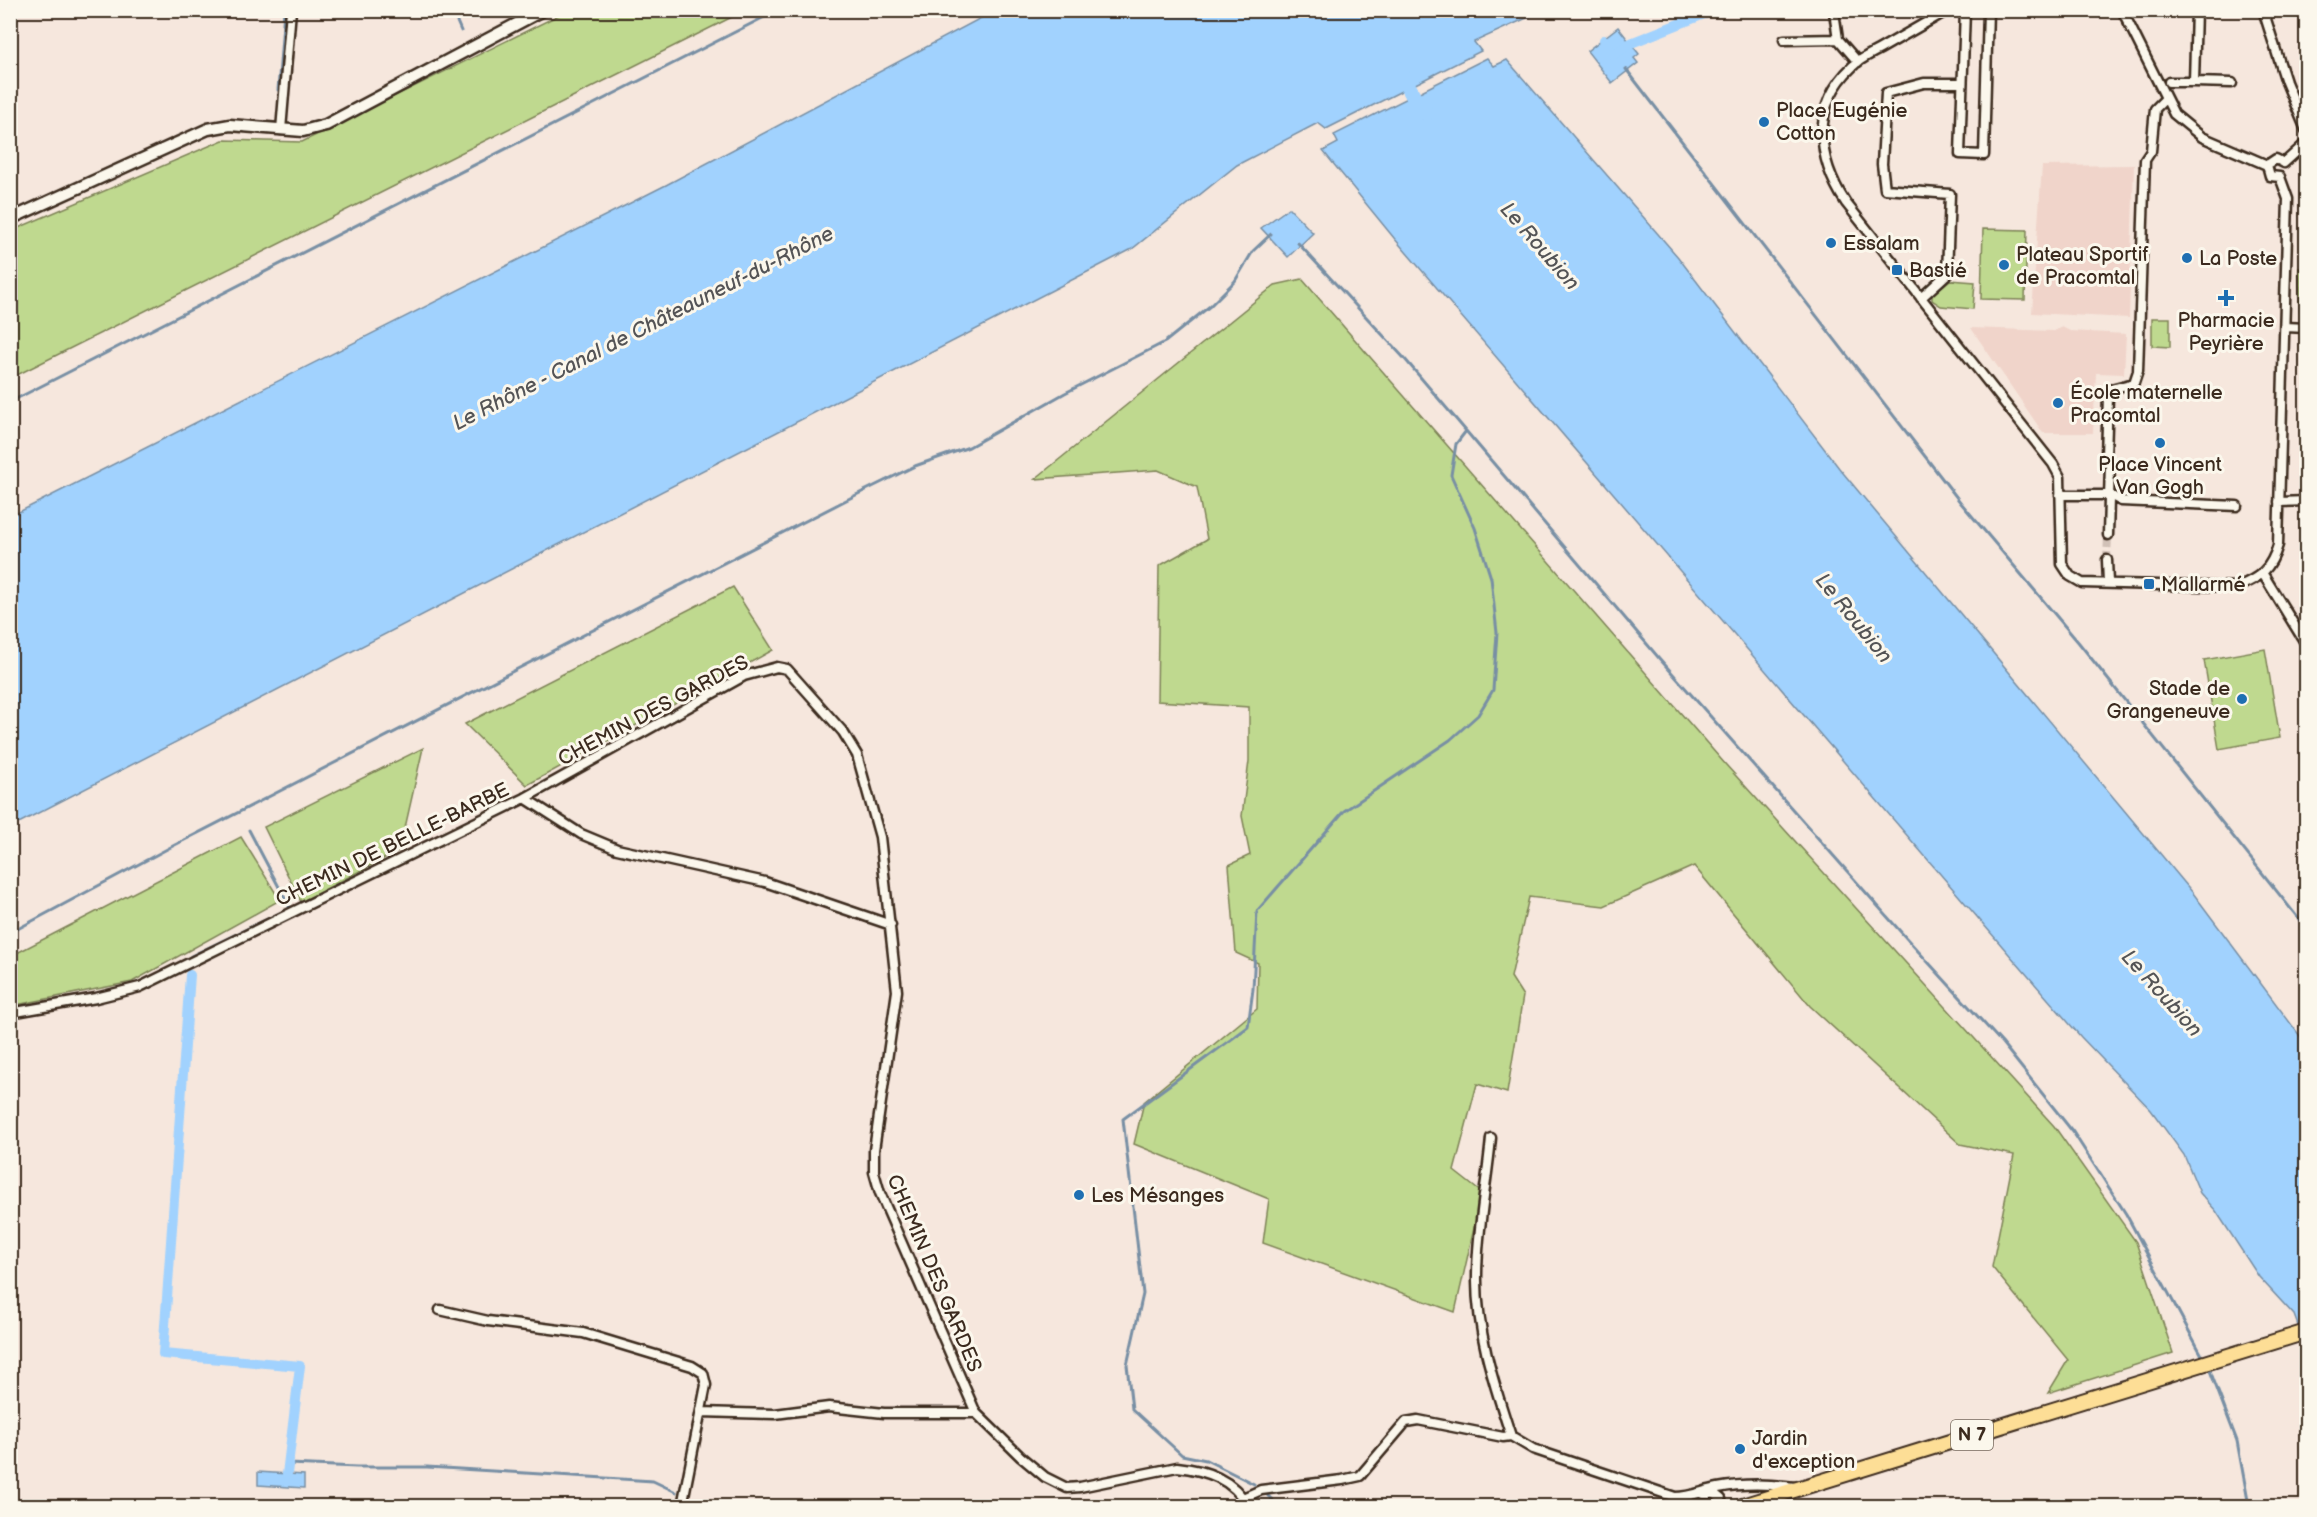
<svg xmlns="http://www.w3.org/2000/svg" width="2317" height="1517" viewBox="0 0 2317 1517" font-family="'Balsamiq Sans',sans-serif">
<rect width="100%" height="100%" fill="#f6e7dd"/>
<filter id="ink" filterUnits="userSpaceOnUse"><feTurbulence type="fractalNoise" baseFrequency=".0167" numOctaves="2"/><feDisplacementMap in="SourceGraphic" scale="12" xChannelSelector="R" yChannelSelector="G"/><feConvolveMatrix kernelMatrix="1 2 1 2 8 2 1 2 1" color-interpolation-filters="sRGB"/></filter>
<g filter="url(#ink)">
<path fill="#f0d4ca" d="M2134,165L2129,318L2032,313L2042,166Z
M2062,327L2070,331L2126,334L2124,374L2096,373L2093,433H2043L1971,328L2054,331Z"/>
<path fill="#bfd98f" stroke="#7d8256" stroke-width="1.5" d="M567,11H744L11,378V231L223,140L302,142Z
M1983,229L2027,230L2025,300L1981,299Z
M2299,268H2306V311H2300Z
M1302,279L1726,765L2054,1126L2136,1242L2173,1353L2048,1393L2068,1360L1992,1267L2014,1155L1960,1144L1810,1006L1694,866L1604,906L1529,897L1511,977L1523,996L1507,1093L1477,1084L1454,1171L1482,1193L1455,1312L1263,1243L1269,1199L1134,1144L1144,1102L1257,1009L1258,963L1236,953L1229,865L1250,855L1242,816L1249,761V707L1157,701L1159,566L1207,539L1197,487L1158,470L1035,479L1275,285Z
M1950,280L1975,282L1973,309L1941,306L1932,300V295Z
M2152,318H2170V347L2152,346Z
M733,587L773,650L527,785L465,724Z
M2265,649L2280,738L2219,749L2204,660Z
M423,748L400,850L301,902L264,827Z
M241,837L280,900L132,982L11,1006V956Z"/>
<path fill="#a1d2fe" stroke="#788fa4" stroke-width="1.5" d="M994,11H1542L1474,42L1481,51L1326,129L1318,123L1237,165L1132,249L11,827V516L666,185Z
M1618,27L1639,54L1634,58L1638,63L1612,83L1587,51Z
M1487,58L1494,66L1507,60L1678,257L1839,468L2193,893L2306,1044V1347L2294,1315L2259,1277L2216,1211L2200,1193L2184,1155L2151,1110L2081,1037L2008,953L1394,238L1323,151L1338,143L1334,135Z
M1289,208L1313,233L1288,257L1261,228Z
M258,1472L304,1475V1488L258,1485Z"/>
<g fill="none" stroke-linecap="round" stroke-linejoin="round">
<path stroke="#788fa4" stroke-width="3" d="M452,10L461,31
M1626,69L1961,503L2079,643L2306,928
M278,90L284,10
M1298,243L1404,358L1658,657L1907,939L2002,1043L2073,1132L2126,1214L2204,1359
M10,402L778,10
M10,933L169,848L858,494L915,466L969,447L1065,393L1165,342L1210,306L1235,281L1253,251L1271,234
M191,956L290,908L249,830
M2209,1368L2237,1441L2249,1506
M289,1464L357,1467H427L653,1481L676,1492
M1254,1484L1206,1460L1182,1455L1132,1409L1127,1365L1143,1294L1123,1119L1248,1027L1253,989L1257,911L1344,811L1450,740L1478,715L1493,690L1497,633L1491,578L1475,528L1451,475L1456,444L1466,431
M1268,1496L1279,1506
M691,1502L719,1506"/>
<path stroke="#a1d2fe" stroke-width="10" d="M1604,40L1613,55L1631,43L1714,10
M190,975L163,1354L300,1366L287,1474"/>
<path stroke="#a1d2fe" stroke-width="16" d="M1399,69L1417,103L1426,113"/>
<path stroke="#d1c1b7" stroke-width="8" stroke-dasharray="8 4" stroke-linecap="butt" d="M2107,560L2108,535"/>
<g stroke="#3b2a1e" stroke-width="13">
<path id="minor" d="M1948,10C1925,23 1903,36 1880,49C1871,54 1860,59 1853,66C1810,106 1817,159 1846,203L2053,464L2060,477L2062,564L2070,576L2082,583L2237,587C2260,578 2271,569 2278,545L2288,199L2280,177
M1965,10L1960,154L1984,155L1988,10
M2122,10L2174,114L2202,137L2267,165
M2196,10L2194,82L2232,83
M2263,10L2286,82L2306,130
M1834,12L1838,39L1858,62
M1784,40L1838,39
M2169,82H2194
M281,130L291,10
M2284,163L2306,143
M2267,165L2270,176L2280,177
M2267,165L2276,159L2284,163
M1921,298L1947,274L1950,194L1885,189L1882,164L1886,93L1924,83H1962
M2286,327L2306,328
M2060,495H2110L2121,501L2237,506
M2279,502L2306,501
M2108,535L2110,463L2106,455L2108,397L2111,389L2134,383L2138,371L2145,160L2151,151L2155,109L2165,99
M2107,560L2108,583
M2263,574L2306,644
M525,798L744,676L777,667L787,669L843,732L857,755L880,837L897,991L874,1150V1172L880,1193L976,1413L1021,1457L1045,1477L1067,1488L1080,1487L1177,1467C1206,1470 1233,1479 1248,1506
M10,1013L96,998L140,987L525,798L581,834L617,849L765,882L891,925
M1491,1138C1487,1183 1477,1230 1477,1275C1476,1331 1494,1384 1511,1436
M440,1310L488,1321L583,1333L692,1366L703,1373L706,1385L682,1506
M701,1412L775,1414L829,1407L884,1413H976
M1704,1494H1715L1721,1499L1722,1506
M1243,1498L1261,1490L1342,1480L1360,1476L1406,1422L1418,1420L1503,1437L1511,1436L1533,1449L1675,1497C1691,1497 1702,1491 1718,1488C1743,1483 1769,1484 1795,1487"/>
</g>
<g stroke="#3b2a1e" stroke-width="15">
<path id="tertiary" d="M10,219L208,129L230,125L303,131L326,125L543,10"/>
</g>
<g stroke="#3b2a1e" stroke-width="18">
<path id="primary" d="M1742,1506L2306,1332"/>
</g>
<use href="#minor" stroke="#fbf7ec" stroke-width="8"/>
<use href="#tertiary" stroke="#fbf7ec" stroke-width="10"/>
<use href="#primary" stroke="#fdde96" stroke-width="14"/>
</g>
</g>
<g fill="#1f6fb2" stroke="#fbf7ec" stroke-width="2">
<circle cx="1764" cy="122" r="6"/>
<circle cx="1831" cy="243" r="6"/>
<circle cx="2187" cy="258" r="6"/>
<circle cx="2004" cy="265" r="6"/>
<rect x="1891" y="264" width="12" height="12" rx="3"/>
<path d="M2223 289h6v6h6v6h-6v6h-6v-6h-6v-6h6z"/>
<circle cx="2058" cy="403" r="6"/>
<circle cx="2160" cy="443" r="6"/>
<rect x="2143" y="578" width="12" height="12" rx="3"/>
<circle cx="2242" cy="699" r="6"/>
<circle cx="1079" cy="1195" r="6"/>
<circle cx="1740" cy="1449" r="6"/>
</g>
<g text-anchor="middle" stroke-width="6" stroke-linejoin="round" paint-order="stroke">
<rect fill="#fbf7ec" stroke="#75685c" stroke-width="1.5" x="1951" y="1420" width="42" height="30" rx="4.5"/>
<g font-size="18" font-weight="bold" fill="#3b2a1e">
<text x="1972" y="1441">N 7</text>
</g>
<g font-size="20" fill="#3b2a1e" stroke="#fbf7ec" text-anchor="start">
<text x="1776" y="117">Place Eugénie<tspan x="1776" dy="23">Cotton</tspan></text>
<text x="1843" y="250">Essalam</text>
<text x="2016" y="261">Plateau Sportif<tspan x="2016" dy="23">de Pracomtal</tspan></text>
<text x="2199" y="265">La Poste</text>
<text x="1909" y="277">Bastié</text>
<text x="2226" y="327" text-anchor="middle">Pharmacie<tspan x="2226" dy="23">Peyrière</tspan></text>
<text x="2070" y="399">École maternelle<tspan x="2070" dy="23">Pracomtal</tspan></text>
<text x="2160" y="471" text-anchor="middle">Place Vincent<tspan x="2160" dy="23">Van Gogh</tspan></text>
<text x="2161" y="591">Mallarmé</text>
<text x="2230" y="695" text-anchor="end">Stade de<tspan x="2230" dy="23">Grangeneuve</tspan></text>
<text x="1091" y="1202">Les Mésanges</text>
<text x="1752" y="1445">Jardin<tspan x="1752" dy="23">d'exception</tspan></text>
</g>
<g font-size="20" fill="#3b2a1e" stroke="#fbf7ec">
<text transform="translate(653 710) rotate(-28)" y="7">CHEMIN DES GARDES</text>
<text transform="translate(392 844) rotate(-26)" y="7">CHEMIN DE BELLE-BARBE</text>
<text transform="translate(935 1273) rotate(67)" y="7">CHEMIN DES GARDES</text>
</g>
<g font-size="21" font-style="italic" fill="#545456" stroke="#fbf7ec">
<text transform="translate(1540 246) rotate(49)" y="7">Le Roubion</text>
<text transform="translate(643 328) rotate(-27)" y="7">Le Rhône - Canal de Châteauneuf-du-Rhône</text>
<text transform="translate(1854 618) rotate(51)" y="7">Le Roubion</text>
<text transform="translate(2162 993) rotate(48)" y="7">Le Roubion</text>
</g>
</g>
<rect width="2317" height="1517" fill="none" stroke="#fbf7ec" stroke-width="36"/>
<rect x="18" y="18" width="2281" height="1481" fill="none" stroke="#3b2a1e" stroke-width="2" filter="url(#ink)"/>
</svg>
